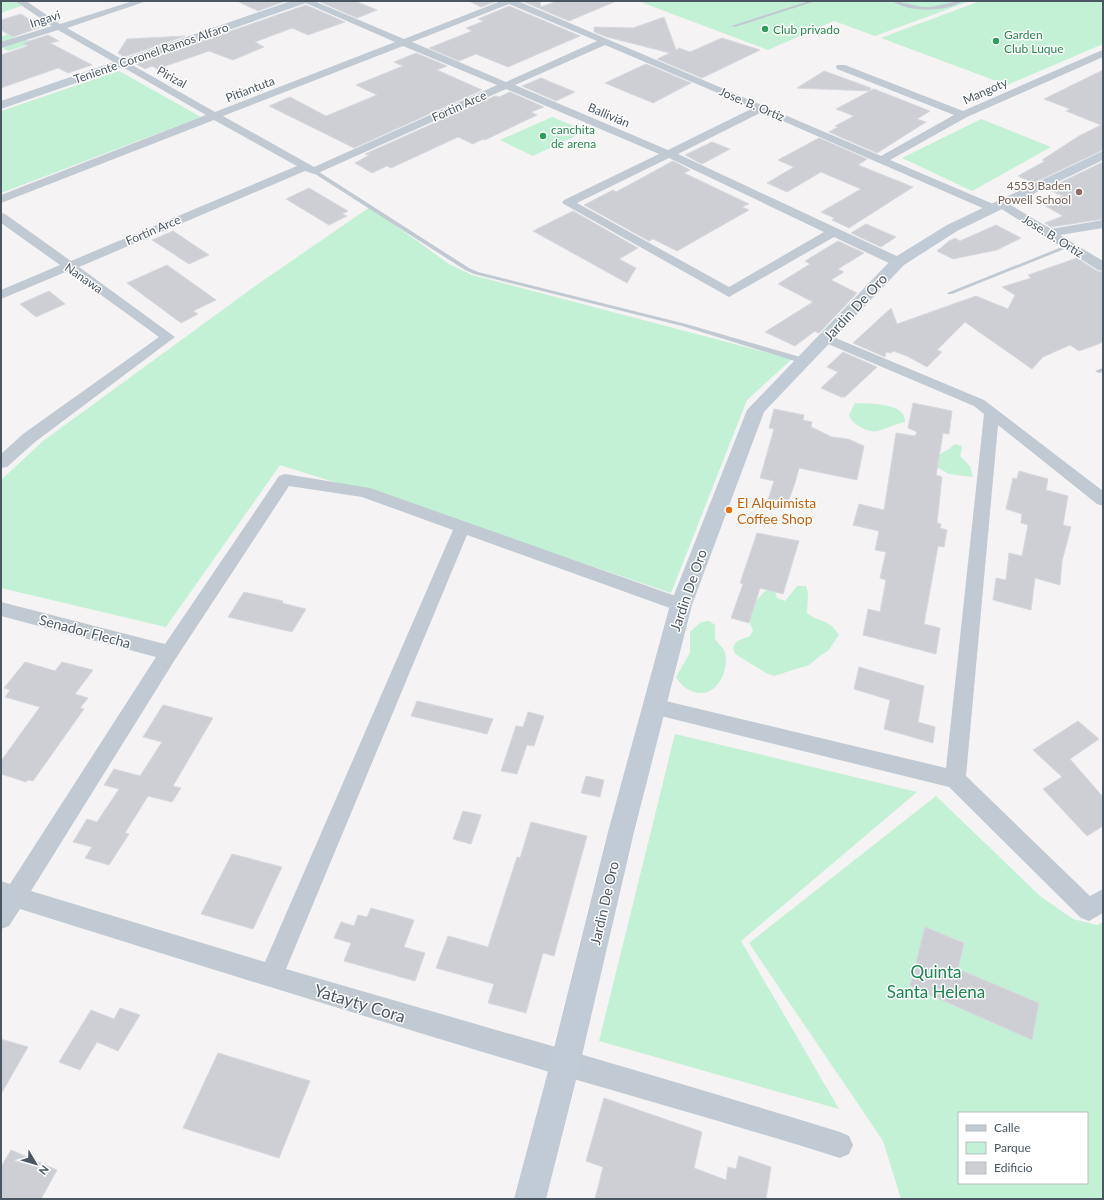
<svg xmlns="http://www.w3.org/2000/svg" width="1104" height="1200" font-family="Lato,sans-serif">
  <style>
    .green { fill: #c3f1d5; fill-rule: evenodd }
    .building { fill: #cdcfd5; stroke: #d7d9de }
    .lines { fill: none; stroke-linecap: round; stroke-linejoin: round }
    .lane { fill: #c1cad2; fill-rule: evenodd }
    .street { fill: #c1cad2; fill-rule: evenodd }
    .secondary { fill: #c1cbd6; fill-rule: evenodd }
    .leisure-dot { fill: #2e9e5b; stroke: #fff; stroke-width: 1.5 }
    .education-dot { fill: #8d6e63; stroke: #fff; stroke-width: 1.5 }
    .food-dot { fill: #e8710a; stroke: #fff; stroke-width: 1.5 }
    .labels { text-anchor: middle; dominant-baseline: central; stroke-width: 3; stroke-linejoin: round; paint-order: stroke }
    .far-street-label { font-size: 12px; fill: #4a5661; stroke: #fff }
    .far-leisure-label { font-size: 12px; fill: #27864d; stroke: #fff; text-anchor: start }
    .far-education-label { font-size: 12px; fill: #785e54; stroke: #fff; text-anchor: end }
    .street-label { font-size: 14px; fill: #4a5661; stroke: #fff }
    .food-label { font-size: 14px; fill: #c56008; stroke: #fff; text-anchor: start }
    .near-park-label { font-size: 17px; fill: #17864f; stroke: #fff }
    .near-street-label { font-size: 17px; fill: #4a5661; stroke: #fff }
  </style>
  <rect width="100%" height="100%" fill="#f5f3f3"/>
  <!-- green -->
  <g class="green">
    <polygon points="1,1 24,1 21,6 1,13"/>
    <polygon points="638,1 970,1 875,36 834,21 768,50"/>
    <polygon points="980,1 1103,1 1103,44 1007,85 881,38"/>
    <polygon points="8,34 14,38 32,41 28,45 8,51 1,47 2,41 1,37"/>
    <polygon points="119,71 201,117 1,193 1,111"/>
    <polygon points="552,117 586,131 533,156 500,140"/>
    <polygon points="981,119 1051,147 972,191 902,158"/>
    <polygon points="370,207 449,264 472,275 792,359 747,400 671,593 467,524 280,465 166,627 1,588 1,480 43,441 258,284"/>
    <path d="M855 403C869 404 906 402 905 422 896 424 887 428 878 431 868 433 852 425 849 415Z"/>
    <polygon points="955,444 961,446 962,449 960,456 970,466 973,477 949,474 935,466 935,457 949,449"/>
    <path d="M797 586H806L808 593 807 613C819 624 827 616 839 635L828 651 821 655 809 665 774 676 766 673 735 654 733 647 737 641 750 636 753 630C744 615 755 599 767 590L775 592 777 598 785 601Z"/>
    <path d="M709 621 715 625C715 629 715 634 715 638 716 643 724 647 725 653 729 669 719 693 701 693 690 693 681 686 676 677L690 653V632L701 622Z"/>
    <polygon points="675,734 917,792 741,941 839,1109 599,1041"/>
    <path d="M936 796 1040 896 1073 919 1097 925 1103 922V1199H901L883 1141 749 943ZM959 1113H1087V1183H959Z"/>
  </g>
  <!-- building -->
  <g class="building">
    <polygon points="237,1 286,1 258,11"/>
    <polygon points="318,1 355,1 377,10 357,18"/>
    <polygon points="469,1 497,1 481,7"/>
    <polygon points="522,1 540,1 541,7 557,1 614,2 569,21"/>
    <polygon points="306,5 345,22 308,35 292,28 255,42 264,47 233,60 209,51 157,69 152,66 145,69 136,64"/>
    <polygon points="509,6 580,36 508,67 476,54 459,61 429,48 472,31 466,28 484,21 478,19"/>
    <polygon points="21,14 41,27 13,37 1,30 1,20"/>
    <polygon points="664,17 676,50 679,48 690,52 722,38 760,50 702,78 657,59 670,53 607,37 594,32 594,27 633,28"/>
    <polygon points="48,35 59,41 50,43 92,65 68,73 58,68 1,88 1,55 28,46 23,43"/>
    <polygon points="185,36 124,57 118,53 127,39"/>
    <polygon points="416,53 447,66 437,70 482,90 354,148 269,106 290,97 326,116 377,95 356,85 403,66 394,62"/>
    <polygon points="646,64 691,83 653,103 605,83"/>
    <polygon points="1103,70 1103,150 1033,183 1018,176 1045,161 1042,160 1079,136 1101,125 1066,111 1070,109 1044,99"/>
    <polygon points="824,71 871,88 870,91 874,89 930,111 917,119 926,122 877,153 829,132 838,127 835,126 854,116 836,109 870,91 797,88"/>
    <polygon points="541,78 575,92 556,101 522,86"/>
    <polygon points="510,92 544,107 531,112 537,115 485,140 483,139 473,144 458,137 391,168 387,166 372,173 355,163 369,155 365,154 495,96 499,97"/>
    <polygon points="819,138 867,159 858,165 913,187 849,228 832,220 834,218 821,212 861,189 821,172 787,192 767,183 794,167 778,160"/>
    <polygon points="712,142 730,149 702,164 685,155"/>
    <polygon points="673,161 690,170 684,173 749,204 742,207 749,210 677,251 653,239 649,241 584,205 613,190 616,192"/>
    <polygon points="1103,162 1103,219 1051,227 1045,223 1063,216 1042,204 1063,196 1047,189"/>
    <polygon points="309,188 348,211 342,214 347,216 329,225 286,199"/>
    <polygon points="573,211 638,248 619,259 636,268 627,283 533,231"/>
    <polygon points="866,224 896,237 881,247 851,233"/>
    <polygon points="996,225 1021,238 997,250 953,259 937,251 949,241 955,238 960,241"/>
    <polygon points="173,231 209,255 189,264 152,240"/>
    <polygon points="838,241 864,253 838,269 844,272 831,280 857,293 820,332 818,333 815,331 795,346 765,332 813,302 778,284 810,264 805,261"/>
    <polygon points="1077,258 1097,271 1103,272 1103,342 1093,346 1079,351 1070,345 1043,357 1032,369 965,322 937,350 942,352 927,367 907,356 893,351 891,353 886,352 885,357 853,343 891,308 897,324 976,296 1008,309 1015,295 1002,287 1031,278 1028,275"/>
    <polygon points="167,265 216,300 193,311 198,314 181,323 127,283"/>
    <polygon points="49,291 65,304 36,317 20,304"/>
    <polygon points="843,352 877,367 845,397 841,397 821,388 838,372 827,367"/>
    <polygon points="913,403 952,411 949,434 943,433 936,475 942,477 937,523 941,524 940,528 947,530 944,547 938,546 924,624 940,628 936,654 863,635 868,609 880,612 886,580 880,578 886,552 875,550 879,531 853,525 859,504 884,510 896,433 915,436 917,432 908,428"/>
    <polygon points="774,409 804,415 803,420 812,422 811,427 832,437 848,439 864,446 857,480 799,468 795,483 786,508 767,503 774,481 760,478 774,429 769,428"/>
    <polygon points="1019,471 1048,479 1046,490 1068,496 1063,525 1071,527 1062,561 1060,585 1035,578 1031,610 993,600 996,578 1006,580 1009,553 1022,556 1028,525 1021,523 1022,514 1006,509 1013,478 1017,479"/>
    <polygon points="757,533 799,541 783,594 760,588 749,623 731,618 743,584 740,583"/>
    <polygon points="244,592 283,601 282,603 306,609 292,632 228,617"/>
    <polygon points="25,662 55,671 62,662 93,670 75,694 88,698 80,708 84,709 33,781 28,780 26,782 1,774 1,761 40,707 5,697 10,690 4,688"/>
    <polygon points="859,667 924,686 918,722 935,727 933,743 884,729 890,700 854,689"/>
    <polygon points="417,701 493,719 487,734 411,716"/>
    <polygon points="163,705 213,718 173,786 181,788 172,802 148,796 125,833 129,834 109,865 85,858 92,847 73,842 87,819 97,822 119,789 104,785 114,769 140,776 162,742 143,737"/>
    <polygon points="528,712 544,716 534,746 527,745 517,774 501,771 516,726 523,727"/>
    <polygon points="1078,721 1099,739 1070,759 1103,797 1103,826 1087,836 1043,789 1062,777 1033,750"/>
    <polygon points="586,776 604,780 600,797 581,793"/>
    <polygon points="463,811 481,815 471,844 453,839"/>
    <polygon points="531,822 587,836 554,956 543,953 526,1013 488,1003 494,984 436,968 448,936 488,947 517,857 520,858"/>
    <polygon points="232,854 282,867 253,929 201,914"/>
    <polygon points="371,908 414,920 404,947 425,953 415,981 344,961 351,943 334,938 341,922 354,926 358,915 367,917"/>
    <polygon points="925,927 964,943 958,969 1039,1003 1032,1040 910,986"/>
    <polygon points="120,1008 140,1015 118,1051 97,1042 80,1070 59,1062 91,1010 114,1019"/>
    <polygon points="1,1039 28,1047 1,1094"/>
    <polygon points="218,1053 310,1081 279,1158 183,1128"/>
    <polygon points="604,1098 702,1132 694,1168 726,1180 728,1167 736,1169 739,1156 771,1167 766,1199 595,1199 603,1167 586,1161"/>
    <polygon points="11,1150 57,1170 41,1199 1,1199 1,1167"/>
  </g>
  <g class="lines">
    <!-- lane -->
    <g class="lane">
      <polygon points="809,1 816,1 735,27 731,26"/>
      <path d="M892 1C903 1 914 7 926 7 939 7 951 1 963 1 946 12 909 13 892 1Z"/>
      <polygon points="312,170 316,170 469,268 478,272 686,324 807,359 808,361 804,363 801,363 682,326 474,274 465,270 312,172"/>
      <polygon points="1067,245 1072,246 952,294 948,294 947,293"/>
      <polygon points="1103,368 1103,372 1099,373 1095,371"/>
    </g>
    <!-- street -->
    <g class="street">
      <path d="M15 1H26L60 24 133 1H147L67 28 215 112 395 42 301 1H314L404 39 501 1H518L881 156 954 115 837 69 836 67 837 65H845L963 111 1100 51 1103 50V57L967 117 890 160 998 206 1000 209 994 213 762 112 678 154 903 259 904 262 898 266 893 265 834 237 729 297 562 203 564 200 659 154 506 89 318 173 314 174 305 171 79 267 175 337 35 442 7 467 1 468V454L23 434 159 337 68 271 1 299V290L60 265 1 223V213L5 214 71 261 297 166 214 120 1 203V195L206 115 58 30 1 48V42L52 26ZM509 4 597 41 506 82 412 42ZM605 45 753 108 668 150 515 85ZM403 46 497 85 314 167 223 116ZM669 158 824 232 729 287 577 203Z"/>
      <polygon points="1004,201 1051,229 1103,220 1103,228 1060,235 1103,261 1103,271 1098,270 1000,208 998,205"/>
      <polygon points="826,334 984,400 1103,491 1103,506 1097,504 998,425 966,776 1090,896 1103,889 1103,913 1089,921 1081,918 949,787 653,714 646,712 643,706 646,700 653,698 946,768 984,414 974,406 821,341 819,338 821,335"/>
      <path d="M285 474 370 488 687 600 690 605 687 610 681 612 467 535 286 969C471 1023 656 1075 840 1132L849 1136 853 1145 849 1154 840 1158C748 1129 656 1103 563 1076 382 1022 201 966 20 909L9 926 1 929V881L10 884 156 657 1 616V602L165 644 279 476ZM289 486 362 497 453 530 265 962 31 891 176 658Z"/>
    </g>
    <!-- secondary -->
    <g class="secondary">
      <polygon points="291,1 308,1 306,3 1,109 1,101"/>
      <polygon points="1103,151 1103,160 957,231 904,265 764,412 692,605 634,832 580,1064 546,1199 514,1199 550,1064 608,832 670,605 747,410 892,259 947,225"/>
    </g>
  </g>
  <!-- markers -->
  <g class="leisure-dot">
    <circle cx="765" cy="29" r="4"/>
    <circle cx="996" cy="41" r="4"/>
    <circle cx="543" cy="136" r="4"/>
  </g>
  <circle class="education-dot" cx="1079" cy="192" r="4"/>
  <circle class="food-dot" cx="729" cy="510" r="4"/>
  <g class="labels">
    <!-- far-street labels -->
    <g class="far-street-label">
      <text transform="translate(45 19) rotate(-18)">Ingavi</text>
      <text transform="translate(151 53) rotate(-19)">Teniente Coronel Ramos Alfaro</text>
      <text transform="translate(172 77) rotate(29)">Pirizal</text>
      <text transform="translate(250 89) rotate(-21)">Pitiantuta</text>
      <text transform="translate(985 91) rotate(-24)">Mangoty</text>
      <text transform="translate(752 104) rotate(23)">Jose. B. Ortiz</text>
      <text transform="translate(459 106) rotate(-24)">Fortin Arce</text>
      <text transform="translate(609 115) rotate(23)">Ballivián</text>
      <text transform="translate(153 230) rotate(-23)">Fortin Arce</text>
      <text transform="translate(1053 236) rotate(32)">Jose. B. Ortiz</text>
      <text transform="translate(84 278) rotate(35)">Nanawa</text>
    </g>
    <!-- far-leisure labels -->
    <g class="far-leisure-label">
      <text x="773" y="29">Club privado</text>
      <text x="1004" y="34">Garden<tspan x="1004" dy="14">Club Luque</tspan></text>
      <text x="551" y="129">canchita<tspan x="551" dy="14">de arena</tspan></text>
    </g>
    <!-- far-education labels -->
    <g class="far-education-label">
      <text x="1071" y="185">4553 Baden<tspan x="1071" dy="14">Powell School</tspan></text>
    </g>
    <!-- street labels -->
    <g class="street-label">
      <text transform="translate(855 307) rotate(-47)">Jardin De Oro</text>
      <text transform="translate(688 590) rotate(-71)">Jardin De Oro</text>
      <text transform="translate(85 631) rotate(15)">Senador Flecha</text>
      <text transform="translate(604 903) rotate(-77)">Jardin De Oro</text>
    </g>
    <!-- food labels -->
    <g class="food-label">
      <text x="737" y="502">El Alquimista<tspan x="737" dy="16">Coffee Shop</tspan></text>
    </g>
    <!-- near-park labels -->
    <g class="near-park-label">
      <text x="936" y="971">Quinta<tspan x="936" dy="20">Santa Helena</tspan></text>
    </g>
    <!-- near-street labels -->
    <g class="near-street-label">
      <text transform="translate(360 1003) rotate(17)">Yatayty Cora</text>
    </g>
  </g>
  <!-- border -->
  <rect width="1104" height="1200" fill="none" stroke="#4a5661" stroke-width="4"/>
  <!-- legend -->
  <rect x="958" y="1112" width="130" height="72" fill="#ffffff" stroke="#b7bbc0"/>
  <rect x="966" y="1125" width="20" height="6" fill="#c1cbd6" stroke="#b7bbc0"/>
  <text x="994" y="1132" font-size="12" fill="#4a5661">Calle</text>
  <rect x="966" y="1142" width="20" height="12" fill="#c3f1d5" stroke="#b7bbc0"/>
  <text x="994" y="1152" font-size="12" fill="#4a5661">Parque</text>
  <rect x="966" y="1162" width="20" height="12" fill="#cdcfd5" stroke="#b7bbc0"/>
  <text x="994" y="1172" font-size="12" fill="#4a5661">Edificio</text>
  <!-- north arrow -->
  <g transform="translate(36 1164) rotate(128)" stroke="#ffffff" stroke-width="3" paint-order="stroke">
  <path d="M0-3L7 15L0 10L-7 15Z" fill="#4a5661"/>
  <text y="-6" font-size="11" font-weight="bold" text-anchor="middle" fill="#4a5661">N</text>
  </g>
</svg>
